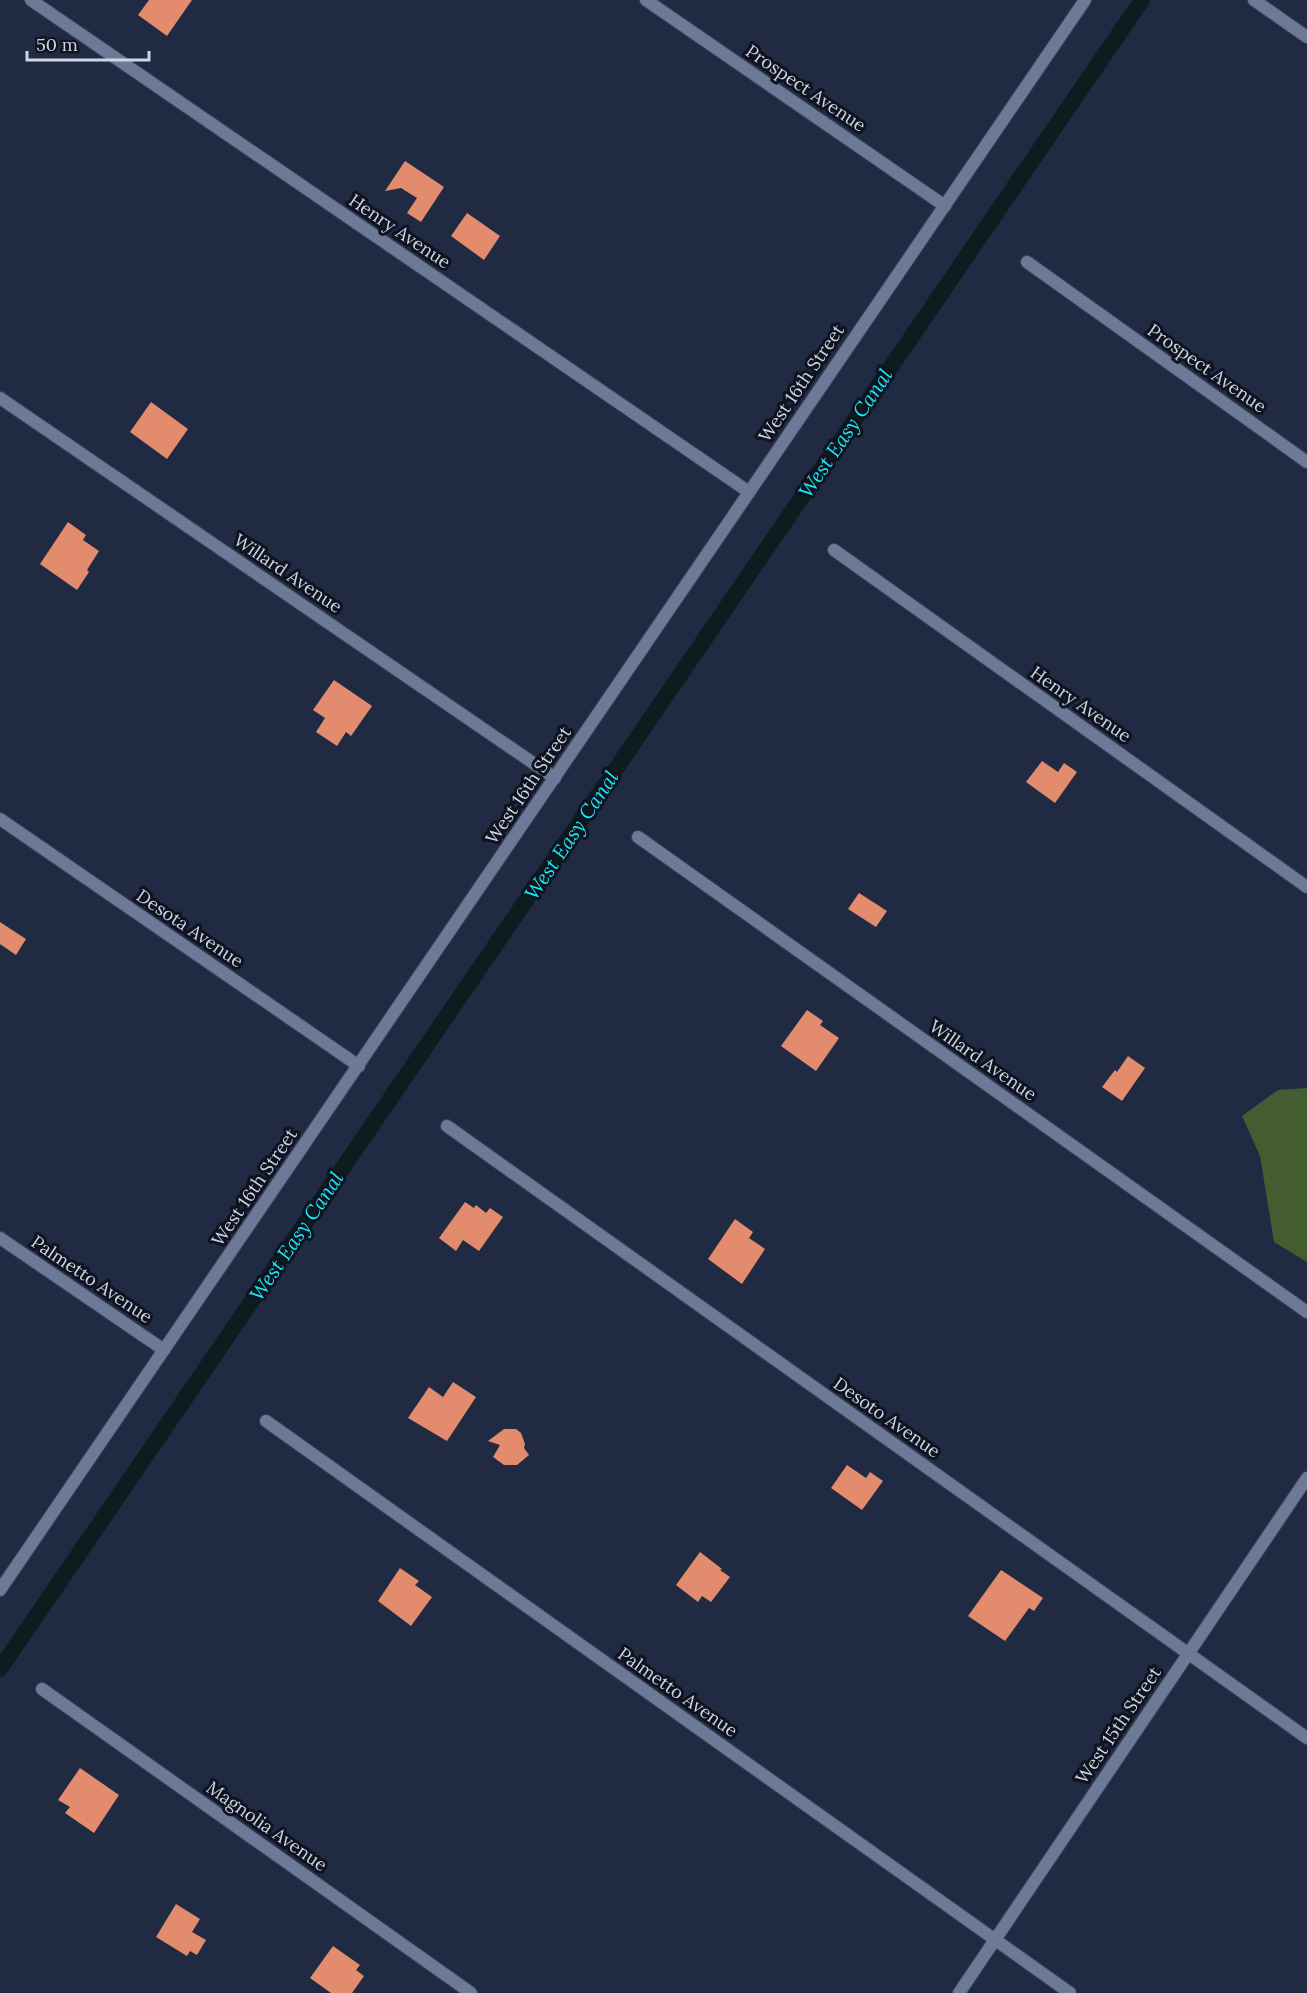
<svg xmlns="http://www.w3.org/2000/svg" width="1307" height="1993" font-family="Lora,serif">
  <style>
    .green { fill: #435d31 }
    .lines { fill: none; stroke-linecap: round; stroke-linejoin: round }
    .canal { stroke: #0c1d1f; stroke-width: 16 }
    .building { fill: #e28c6d }
    .street-casing { stroke: #3d455a; stroke-width: 14 }
    .street { stroke: #6d7a97; stroke-width: 12 }
    .labels { text-anchor: middle; dominant-baseline: central; stroke-width: 6; stroke-linejoin: round; paint-order: stroke }
    .street-label { font-size: 18px; fill: #ced5e5; stroke: #0f131f }
    .water-label { font-size: 20px; font-style: italic; fill: #17ecfa; stroke: #0f131f }
  </style>
  <rect width="100%" height="100%" fill="#202a43"/>
  <!-- green -->
  <polygon class="green" points="1307,1088 1307,1262 1274,1242 1260,1156 1242,1116 1278,1090"/>
  <g class="lines">
    <!-- canal -->
    <polyline class="canal" points="0,1669 1142,0"/>
  </g>
  <!-- building -->
  <g class="building">
    <polygon points="149,0 192,0 167,36 138,15"/>
    <polygon points="405,161 444,187 421,222 407,213 417,198 401,188 385,191"/>
    <polygon points="467,213 500,236 484,260 451,236"/>
    <polygon points="151,402 188,429 167,459 130,432"/>
    <polygon points="68,522 86,535 83,540 99,551 87,570 89,572 77,590 40,564"/>
    <polygon points="334,680 372,706 351,736 346,732 337,746 316,732 325,718 313,710"/>
    <polygon points="1042,761 1058,772 1064,763 1077,772 1055,803 1026,782"/>
    <polygon points="859,893 887,911 876,927 848,909"/>
    <polygon points="0,922 26,939 16,955 0,944"/>
    <polygon points="807,1010 823,1021 820,1025 839,1038 816,1071 781,1046"/>
    <polygon points="1128,1056 1145,1068 1122,1101 1102,1087 1115,1070 1117,1072"/>
    <polygon points="465,1202 474,1208 476,1205 486,1213 490,1208 503,1217 479,1251 463,1240 456,1251 439,1238"/>
    <polygon points="735,1219 753,1232 749,1238 765,1249 742,1284 708,1259"/>
    <polygon points="453,1382 476,1397 447,1441 408,1418 429,1387 443,1397"/>
    <polygon points="504,1429 516,1429 521,1433 525,1444 524,1448 529,1455 517,1465 504,1465 493,1457 500,1445 488,1441"/>
    <polygon points="847,1465 866,1478 870,1472 883,1481 862,1510 831,1488"/>
    <polygon points="700,1552 722,1569 720,1570 730,1577 711,1602 702,1596 698,1602 676,1585"/>
    <polygon points="400,1568 419,1581 415,1585 432,1597 411,1626 378,1601"/>
    <polygon points="1001,1570 1043,1598 1034,1611 1029,1608 1005,1641 968,1616"/>
    <polygon points="80,1768 119,1795 94,1833 65,1813 70,1807 58,1800"/>
    <polygon points="176,1904 200,1919 192,1932 206,1940 197,1955 190,1951 187,1956 156,1937"/>
    <polygon points="333,1946 360,1965 356,1970 364,1976 352,1993 331,1993 310,1978"/>
  </g>
  <g class="lines">
    <defs>
      <g id="street">
        <polyline points="31,0 749,492"/>
        <polyline points="646,0 945,206"/>
        <polyline points="1254,0 1307,37"/>
        <polyline points="1027,262 1307,462"/>
        <polyline points="0,398 555,778"/>
        <polyline points="834,550 1307,887"/>
        <polyline points="0,819 359,1066"/>
        <polyline points="638,837 1307,1312"/>
        <polyline points="447,1126 1307,1738"/>
        <polyline points="0,1238 164,1350"/>
        <polyline points="266,1421 1070,1993"/>
        <polyline points="0,1590 1085,0"/>
        <polyline points="42,1689 471,1993"/>
        <polyline points="959,1993 1307,1478"/>
      </g>
    </defs>
    <!-- street casing -->
    <use href="#street" class="street-casing"/>
    <!-- street -->
    <use href="#street" class="street"/>
  </g>
  <g class="labels">
    <!-- street labels -->
    <g class="street-label">
      <text transform="translate(806 88) rotate(34)">Prospect Avenue</text>
      <text transform="translate(400 231) rotate(34)">Henry Avenue</text>
      <text transform="translate(1207 368) rotate(35)">Prospect Avenue</text>
      <text transform="translate(801 383) rotate(-56)">West 16th Street</text>
      <text transform="translate(288 573) rotate(34)">Willard Avenue</text>
      <text transform="translate(1081 704) rotate(35)">Henry Avenue</text>
      <text transform="translate(528 785) rotate(-56)">West 16th Street</text>
      <text transform="translate(190 928) rotate(34)">Desota Avenue</text>
      <text transform="translate(983 1060) rotate(35)">Willard Avenue</text>
      <text transform="translate(254 1187) rotate(-56)">West 16th Street</text>
      <text transform="translate(92 1279) rotate(34)">Palmetto Avenue</text>
      <text transform="translate(887 1417) rotate(35)">Desoto Avenue</text>
      <text transform="translate(678 1692) rotate(35)">Palmetto Avenue</text>
      <text transform="translate(1118 1725) rotate(-56)">West 15th Street</text>
      <text transform="translate(267 1826) rotate(35)">Magnolia Avenue</text>
    </g>
    <!-- water labels -->
    <g class="water-label">
      <text transform="translate(845 433) rotate(-56)">West Easy Canal</text>
      <text transform="translate(571 835) rotate(-56)">West Easy Canal</text>
      <text transform="translate(296 1236) rotate(-56)">West Easy Canal</text>
    </g>
  </g>
  <!-- scale -->
  <path d="M27 51v9h122v-9" fill="none" stroke="#ced5e5" stroke-width="3"/>
  <text x="36" y="51" font-size="18" fill="#ced5e5" stroke="#0f131f" stroke-width="4.5" paint-order="stroke">50 m</text>
</svg>
